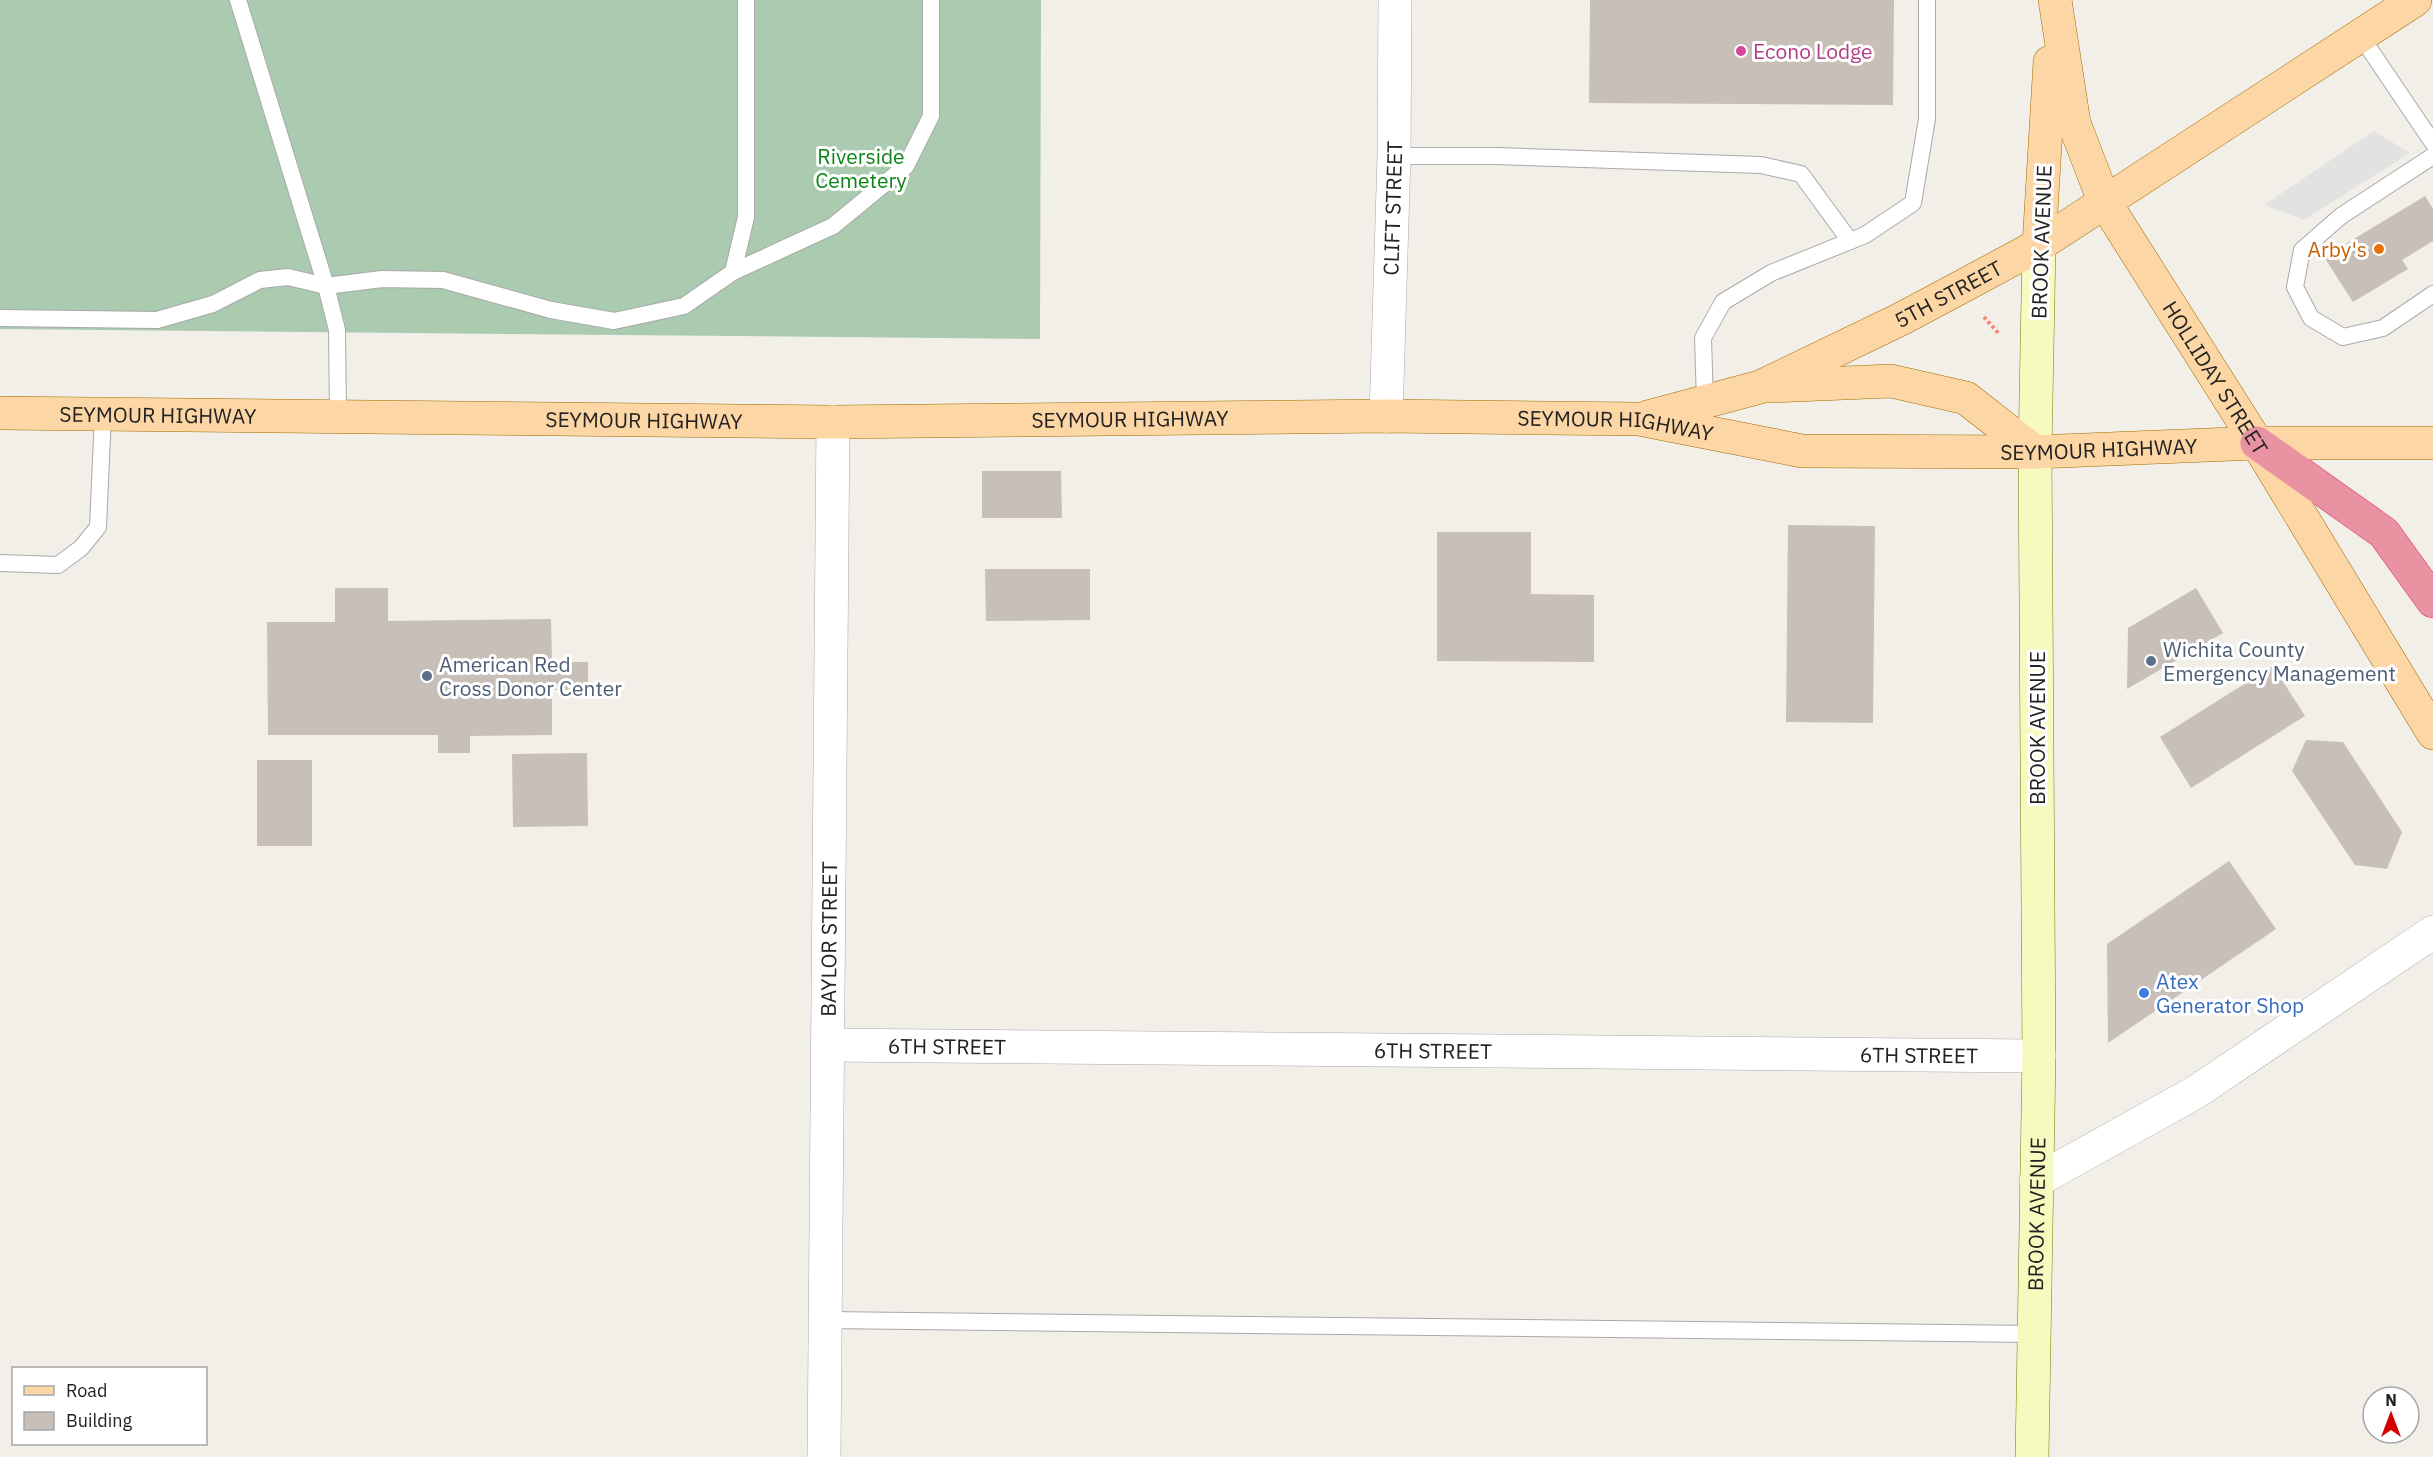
<svg xmlns="http://www.w3.org/2000/svg" width="2433" height="1457" font-family="'IBM Plex Sans',sans-serif">
  <style>
    .cemetery { fill: #aacbaf }
    .parking { fill: #e2e2e2 }
    .building { fill: #c7bfb8 }
    .lines { fill: none; stroke-linecap: round; stroke-linejoin: round }
    .lane-casing { stroke: #a9a9a9; stroke-width: 18 }
    .street-casing { stroke: #a9a9a9; stroke-width: 34 }
    .secondary-casing { stroke: #707d05; stroke-width: 34 }
    .primary-casing { stroke: #a06b00; stroke-width: 34 }
    .highway-casing { stroke: #dc2a67; stroke-width: 34 }
    .path { stroke: #fa8072; stroke-width: 4; stroke-dasharray: 3 3; stroke-linecap: butt }
    .lane { stroke: #fff; stroke-width: 16 }
    .street { stroke: #fff; stroke-width: 33 }
    .secondary { stroke: #f7fabf; stroke-width: 33 }
    .primary { stroke: #fcd6a4; stroke-width: 33 }
    .highway { stroke: #e892a2; stroke-width: 33 }
    .hotel-dot { fill: #d1479c; stroke: #fff; stroke-width: 2 }
    .food-dot { fill: #e8710a; stroke: #fff; stroke-width: 2 }
    .service-dot { fill: #5c6f8a; stroke: #fff; stroke-width: 2 }
    .shop-dot { fill: #3f7fe0; stroke: #fff; stroke-width: 2 }
    .labels { text-anchor: middle; dominant-baseline: central; stroke-width: 6; stroke-linejoin: round; paint-order: stroke }
    .hotel-label { font-size: 21px; fill: #b23c85; stroke: #fff; text-anchor: start }
    .park-label { font-size: 21px; fill: #0c8416; stroke: #fff }
    .street-label { font-size: 21px; fill: #222; stroke: #fff }
    .food-label { font-size: 21px; fill: #c56008; stroke: #fff; text-anchor: end }
    .service-label { font-size: 21px; fill: #4e5e75; stroke: #fff; text-anchor: start }
    .shop-label { font-size: 21px; fill: #366cbe; stroke: #fff; text-anchor: start }
  </style>
  <rect width="100%" height="100%" fill="#f2efe9"/>
  <!-- cemetery -->
  <polygon class="cemetery" points="0,0 1041,0 1040,339 0,329"/>
  <!-- parking -->
  <polygon class="parking" points="2374,131 2410,153 2304,220 2264,205"/>
  <!-- building -->
  <g class="building">
    <polygon points="1590,0 1894,0 1893,105 1589,103"/>
    <polygon points="2425,196 2433,209 2433,241 2402,260 2408,269 2353,302 2324,257"/>
    <polygon points="982,471 1061,471 1062,518 982,518"/>
    <polygon points="1788,525 1875,526 1873,723 1786,722"/>
    <polygon points="1437,532 1531,532 1531,594 1594,595 1594,662 1437,661"/>
    <polygon points="985,569 1090,569 1090,620 986,621"/>
    <polygon points="335,588 388,588 388,621 551,619 552,662 588,662 588,690 552,690 552,735 470,736 470,753 438,753 438,735 268,735 267,622 335,622"/>
    <polygon points="2196,588 2223,633 2127,689 2128,628"/>
    <polygon points="2273,666 2305,716 2191,788 2160,737"/>
    <polygon points="2306,740 2343,742 2402,832 2387,869 2355,865 2292,771"/>
    <polygon points="587,753 588,826 513,827 512,754"/>
    <rect x="257" y="760" width="55" height="86"/>
    <polygon points="2229,861 2276,929 2108,1043 2107,944"/>
  </g>
  <g class="lines">
    <defs>
      <g id="lane">
        <polyline points="238,0 326,286 337,330 338,416"/>
        <polyline points="2360,35 2433,143"/>
        <polyline points="1394,156 1496,156 1761,165 1801,174 1850,241"/>
        <polyline points="2433,156 2341,216 2302,250 2295,287 2311,318 2343,337 2383,328 2433,294"/>
        <polyline points="733,272 833,226 906,166 931,116 931,0"/>
        <polyline points="0,318 157,320 213,304 260,280 288,277 326,286 382,279 443,280 551,310 614,321 684,306 733,272 746,217 746,0"/>
        <polyline points="1705,402 1703,338 1723,302 1771,273 1865,235 1913,203 1927,119 1927,0"/>
        <polyline points="0,563 58,565 81,548 98,527 103,414"/>
        <polyline points="825,1320 2034,1334"/>
      </g>
      <g id="street">
        <path id="s1" d="M1386 416 1394 156 1395 0"/>
        <path id="s2" d="M827 1045 2039 1056"/>
        <polyline points="2036,1181 2196,1092 2433,932"/>
        <path id="s3" d="M824 1457 833 422"/>
      </g>
      <g id="secondary">
        <path id="s4" d="M2032 1457 2039 1056 2035 452 2039 245"/>
      </g>
      <g id="primary">
        <path id="s5" d="M2055 0 2074 123 2104 201 2257 443 2433 733"/>
        <polyline points="2039,245 2050,62"/>
        <polyline points="1773,386 1891,381 1966,398 2035,452"/>
        <path id="s6" d="M0 413 833 422 1386 416 1639 419 1802 451 2035 452 2257 443H2433"/>
        <path id="s7" d="M1648 417 1760 387 1901 319 1963 286 2039 245 2415 0"/>
      </g>
      <polyline id="highway" points="2257,443 2384,533 2433,601"/>
    </defs>
    <!-- lane casing -->
    <use href="#lane" class="lane-casing"/>
    <!-- street casing -->
    <use href="#street" class="street-casing"/>
    <!-- secondary casing -->
    <use href="#secondary" class="secondary-casing"/>
    <!-- primary casing -->
    <use href="#primary" class="primary-casing"/>
    <!-- highway casing -->
    <use href="#highway" class="highway-casing"/>
    <!-- path -->
    <polyline class="path" points="1984,317 1999,334"/>
    <!-- lane -->
    <use href="#lane" class="lane"/>
    <!-- street -->
    <use href="#street" class="street"/>
    <!-- secondary -->
    <use href="#secondary" class="secondary"/>
    <!-- primary -->
    <use href="#primary" class="primary"/>
    <!-- highway -->
    <use href="#highway" class="highway"/>
  </g>
  <!-- markers -->
  <circle class="hotel-dot" cx="1741" cy="51" r="6"/>
  <circle class="food-dot" cx="2379" cy="249" r="6"/>
  <g class="service-dot">
    <circle cx="2151" cy="661" r="6"/>
    <circle cx="427" cy="676" r="6"/>
  </g>
  <circle class="shop-dot" cx="2144" cy="993" r="6"/>
  <g class="labels">
    <!-- hotel labels -->
    <g class="hotel-label">
      <text x="1753" y="51">Econo Lodge</text>
    </g>
    <!-- park labels -->
    <g class="park-label">
      <text x="861" y="156">Riverside<tspan x="861" dy="24">Cemetery</tspan></text>
    </g>
    <!-- street labels -->
    <g class="street-label">
      <text stroke="none"><textPath href="#s1" startOffset="208">CLIFT STREET</textPath></text>
      <text transform="translate(2041 242) rotate(-88)">BROOK AVENUE</text>
      <text stroke="none"><textPath href="#s7" startOffset="326">5TH STREET</textPath></text>
      <text stroke="none"><textPath href="#s5" startOffset="417">HOLLIDAY STREET</textPath></text>
      <text stroke="none"><textPath href="#s6" startOffset="158">SEYMOUR HIGHWAY</textPath></text>
      <text stroke="none"><textPath href="#s6" startOffset="1130">SEYMOUR HIGHWAY</textPath></text>
      <text stroke="none"><textPath href="#s6" startOffset="644">SEYMOUR HIGHWAY</textPath></text>
      <text stroke="none"><textPath href="#s6" startOffset="1616">SEYMOUR HIGHWAY</textPath></text>
      <text stroke="none"><textPath href="#s6" startOffset="2102">SEYMOUR HIGHWAY</textPath></text>
      <text transform="translate(2037 728) rotate(-90)">BROOK AVENUE</text>
      <text stroke="none"><textPath href="#s3" startOffset="518">BAYLOR STREET</textPath></text>
      <text stroke="none"><textPath href="#s2" startOffset="120">6TH STREET</textPath></text>
      <text stroke="none"><textPath href="#s2" startOffset="606">6TH STREET</textPath></text>
      <text stroke="none"><textPath href="#s2" startOffset="1092">6TH STREET</textPath></text>
      <text stroke="none"><textPath href="#s4" startOffset="243">BROOK AVENUE</textPath></text>
    </g>
    <!-- food labels -->
    <g class="food-label">
      <text x="2367" y="249">Arby's</text>
    </g>
    <!-- service labels -->
    <g class="service-label">
      <text x="2163" y="649">Wichita County<tspan x="2163" dy="24">Emergency Management</tspan></text>
      <text x="439" y="664">American Red<tspan x="439" dy="24">Cross Donor Center</tspan></text>
    </g>
    <!-- shop labels -->
    <g class="shop-label">
      <text x="2156" y="981">Atex<tspan x="2156" dy="24">Generator Shop</tspan></text>
    </g>
  </g>
  <!-- legend -->
  <rect x="12" y="1367" width="195" height="78" fill="#ffffff" stroke="#a7a7a7" stroke-width="1.5"/>
  <rect x="24" y="1386" width="30" height="9" fill="#fcd6a4" stroke="#a7a7a7" stroke-width="1.5"/>
  <text x="66" y="1397" font-size="18" fill="#222222">Road</text>
  <rect x="24" y="1412" width="30" height="18" fill="#c7bfb8" stroke="#a7a7a7" stroke-width="1.5"/>
  <text x="66" y="1427" font-size="18" fill="#222222">Building</text>
  <!-- north arrow -->
  <g transform="translate(2391 1415)"><circle r="28" fill="#ffffff" stroke="#a7a7a7" stroke-width="1.5"/>
  <path d="M0-4.5L10 22L0 15L-10 22Z" fill="#d40000"/>
  <text y="-9" font-size="16" font-weight="bold" text-anchor="middle" fill="#222222">N</text>
  </g>
</svg>
